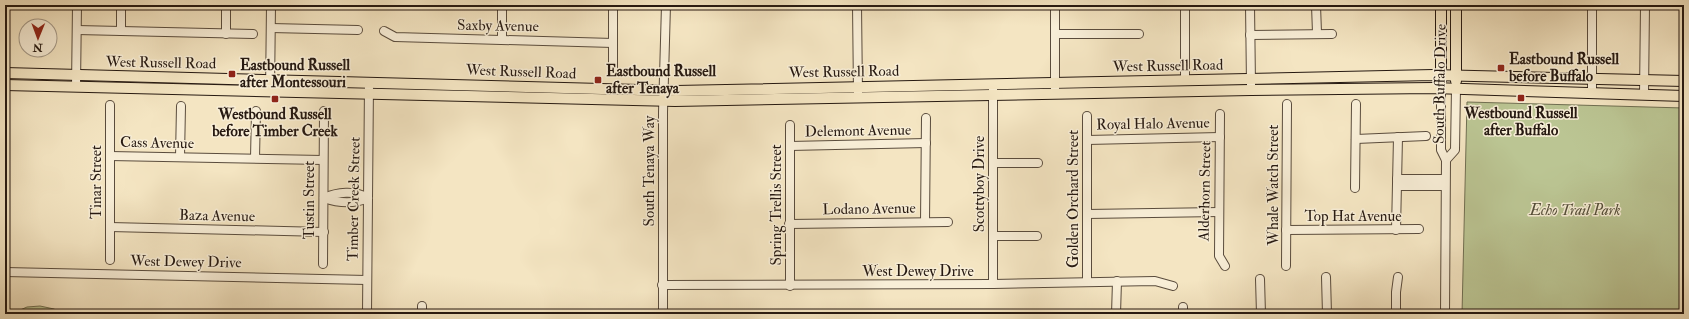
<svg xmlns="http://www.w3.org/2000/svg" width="1689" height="319" font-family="'IM FELL Double Pica',serif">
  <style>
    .green { fill: #bbc593; stroke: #706f52 }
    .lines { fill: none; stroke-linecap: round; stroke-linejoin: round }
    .minor-casing { stroke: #5a4c3d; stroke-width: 10 }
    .major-casing { stroke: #261911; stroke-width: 12 }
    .minor { stroke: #f8eed7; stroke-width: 8 }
    .major { stroke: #f4e5c2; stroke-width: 10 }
    .poi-dot { fill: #8f2418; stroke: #f8eed7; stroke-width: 1.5 }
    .labels { text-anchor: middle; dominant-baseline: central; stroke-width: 3; stroke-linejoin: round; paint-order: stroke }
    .street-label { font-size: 15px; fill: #261911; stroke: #f8eed7 }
    .poi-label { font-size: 15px; font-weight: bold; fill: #261911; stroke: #f8eed7; text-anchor: start }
    .park-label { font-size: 15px; font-style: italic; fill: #534d38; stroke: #f8eed7 }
  </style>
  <rect width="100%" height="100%" fill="#f4e5c2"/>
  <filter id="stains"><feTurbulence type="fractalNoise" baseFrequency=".005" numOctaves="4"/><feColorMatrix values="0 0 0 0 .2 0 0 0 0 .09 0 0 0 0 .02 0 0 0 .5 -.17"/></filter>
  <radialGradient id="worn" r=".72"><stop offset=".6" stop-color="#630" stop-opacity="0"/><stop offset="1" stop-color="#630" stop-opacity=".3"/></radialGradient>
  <!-- green -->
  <g class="green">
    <polygon points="1467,102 1684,108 1684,314 1462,314"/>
    <polygon points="40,306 54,309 63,314 11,314 27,307"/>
  </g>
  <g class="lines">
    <defs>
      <g id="minor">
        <polyline points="613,5 613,72"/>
        <polyline points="857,5 858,93"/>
        <polyline points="1055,5 1055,94"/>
        <polyline points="1185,5 1185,80"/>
        <polyline points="1250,5 1251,85"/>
        <polyline points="1316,5 1317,33"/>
        <polyline points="1592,5 1592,93"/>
        <polyline points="271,28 358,30"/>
        <polyline points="77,30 253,34"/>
        <polyline points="121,31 121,5"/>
        <polyline points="384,31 395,37 613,43"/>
        <polyline points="226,34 226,5"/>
        <polyline points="1055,34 1139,34"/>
        <polyline points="1250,35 1332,34"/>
        <polyline points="502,40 502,5"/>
        <polyline points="76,86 77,5"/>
        <polyline points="1441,88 1441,150 1446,160 1445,314"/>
        <polyline points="993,89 993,284"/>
        <polyline points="270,92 271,5"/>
        <polyline points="1644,95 1645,5"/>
        <polyline points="1220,114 1219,256 1225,266"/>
        <polyline points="1356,139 1426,136"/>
        <polyline points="1087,140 1220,137"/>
        <polyline points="790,146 926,143"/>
        <polyline points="110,156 323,160"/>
        <polyline points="180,157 181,106"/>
        <polyline points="255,158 256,111"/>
        <polyline points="1446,160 1455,150 1456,88"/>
        <polyline points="993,163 1038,163"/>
        <polyline points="1397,179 1445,179"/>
        <polyline points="1397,186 1445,186"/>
        <polyline points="1355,188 1356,104"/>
        <path d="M324 198C337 192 355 190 368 198"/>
        <path d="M324 198C338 203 354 204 368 198"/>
        <polyline points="1087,214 1219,212"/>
        <polyline points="925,222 926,118"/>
        <polyline points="789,224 948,222"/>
        <polyline points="110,227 324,232"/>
        <polyline points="1286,230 1419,229"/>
        <polyline points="1396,230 1398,137"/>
        <polyline points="993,236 1037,236"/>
        <polyline points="110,260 110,105"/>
        <polyline points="323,264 324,111"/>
        <polyline points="1286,266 1287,104"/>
        <polyline points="5,272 367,280"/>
        <polyline points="1326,277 1327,314"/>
        <polyline points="1260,279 1261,314"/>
        <polyline points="1087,282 1087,116"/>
        <polyline points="662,285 993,284 1155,281 1173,286"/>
        <polyline points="790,286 790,125"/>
        <polyline points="1183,307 1183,314"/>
        <polyline points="367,314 369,84"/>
        <polyline points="422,314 422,306"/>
        <polyline points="663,314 663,112 666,5"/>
        <polyline points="1116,314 1117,281"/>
        <polyline points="1396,314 1396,292 1398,277"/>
      </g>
      <g id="major">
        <polyline points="1441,5 1441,80"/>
        <polyline points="5,73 676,91 1433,75 1684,81"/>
        <polyline points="1456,81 1456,5"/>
        <polyline points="5,85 675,101 1251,90 1433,88 1684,96"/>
      </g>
    </defs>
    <!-- minor casing -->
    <use href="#minor" class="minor-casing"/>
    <!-- major casing -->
    <use href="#major" class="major-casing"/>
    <!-- minor -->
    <use href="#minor" class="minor"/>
    <!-- major -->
    <use href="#major" class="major"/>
  </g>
  <!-- markers -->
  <g class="poi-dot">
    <rect x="1497" y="64" width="8" height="8" rx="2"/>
    <rect x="228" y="70" width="8" height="8" rx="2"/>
    <rect x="594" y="76" width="8" height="8" rx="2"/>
    <rect x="1517" y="94" width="8" height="8" rx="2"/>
    <rect x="271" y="95" width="8" height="8" rx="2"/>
  </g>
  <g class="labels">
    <!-- street labels -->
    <g class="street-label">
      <text transform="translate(498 26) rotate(1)">Saxby Avenue</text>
      <text transform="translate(161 63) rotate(1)">West Russell Road</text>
      <text transform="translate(1168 66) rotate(-1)">West Russell Road</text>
      <text transform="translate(521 72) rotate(2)">West Russell Road</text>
      <text transform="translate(844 72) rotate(-1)">West Russell Road</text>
      <text transform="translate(1440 84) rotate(-89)">South Buffalo Drive</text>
      <text transform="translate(1153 124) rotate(-1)">Royal Halo Avenue</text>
      <text transform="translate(858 131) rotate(-1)">Delemont Avenue</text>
      <text transform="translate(157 143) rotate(1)">Cass Avenue</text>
      <text transform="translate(649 171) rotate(-90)">South Tenaya Way</text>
      <text transform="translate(96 182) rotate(-90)">Tinar Street</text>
      <text transform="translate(979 184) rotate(-90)">Scottyboy Drive</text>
      <text transform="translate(1273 185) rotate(-90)">Whale Watch Street</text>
      <text transform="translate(1205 191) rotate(-89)">Alderhorn Street</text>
      <text transform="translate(354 199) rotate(-89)">Timber Creek Street</text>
      <text transform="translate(1073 199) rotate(-90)">Golden Orchard Street</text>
      <text transform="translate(309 200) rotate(-90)">Tustin Street</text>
      <text transform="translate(776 205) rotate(-90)">Spring Trellis Street</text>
      <text transform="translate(869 209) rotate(-1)">Lodano Avenue</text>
      <text transform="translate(217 216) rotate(1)">Baza Avenue</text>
      <text x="1353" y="216">Top Hat Avenue</text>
      <text transform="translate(186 262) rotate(1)">West Dewey Drive</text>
      <text x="918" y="271">West Dewey Drive</text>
    </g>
    <!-- poi labels -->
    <g class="poi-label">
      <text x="1509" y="59">Eastbound Russell<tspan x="1509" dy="17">before Buffalo</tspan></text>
      <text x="240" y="65">Eastbound Russell<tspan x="240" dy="17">after Montessouri</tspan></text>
      <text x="606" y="71">Eastbound Russell<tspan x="606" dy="17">after Tenaya</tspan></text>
      <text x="1521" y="113" text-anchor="middle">Westbound Russell<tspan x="1521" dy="17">after Buffalo</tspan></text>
      <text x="275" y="114" text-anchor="middle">Westbound Russell<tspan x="275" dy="17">before Timber Creek</tspan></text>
    </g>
    <!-- park labels -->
    <g class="park-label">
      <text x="1575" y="210">Echo Trail Park</text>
    </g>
  </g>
  <!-- margin -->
  <rect width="1689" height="319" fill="none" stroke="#f4e5c2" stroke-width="20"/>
  <rect x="6" y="6" width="1677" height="307" fill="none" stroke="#261911" stroke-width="2"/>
  <rect x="10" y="10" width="1669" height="299" fill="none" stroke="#261911"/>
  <!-- north arrow -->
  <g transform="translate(38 38) rotate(181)"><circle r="19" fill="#f8eed7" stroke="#a49988"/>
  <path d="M0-3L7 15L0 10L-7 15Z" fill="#8f2418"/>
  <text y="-6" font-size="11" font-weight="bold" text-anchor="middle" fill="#261911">N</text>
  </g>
  <rect width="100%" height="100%" filter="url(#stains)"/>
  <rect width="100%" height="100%" fill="url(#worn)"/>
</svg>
